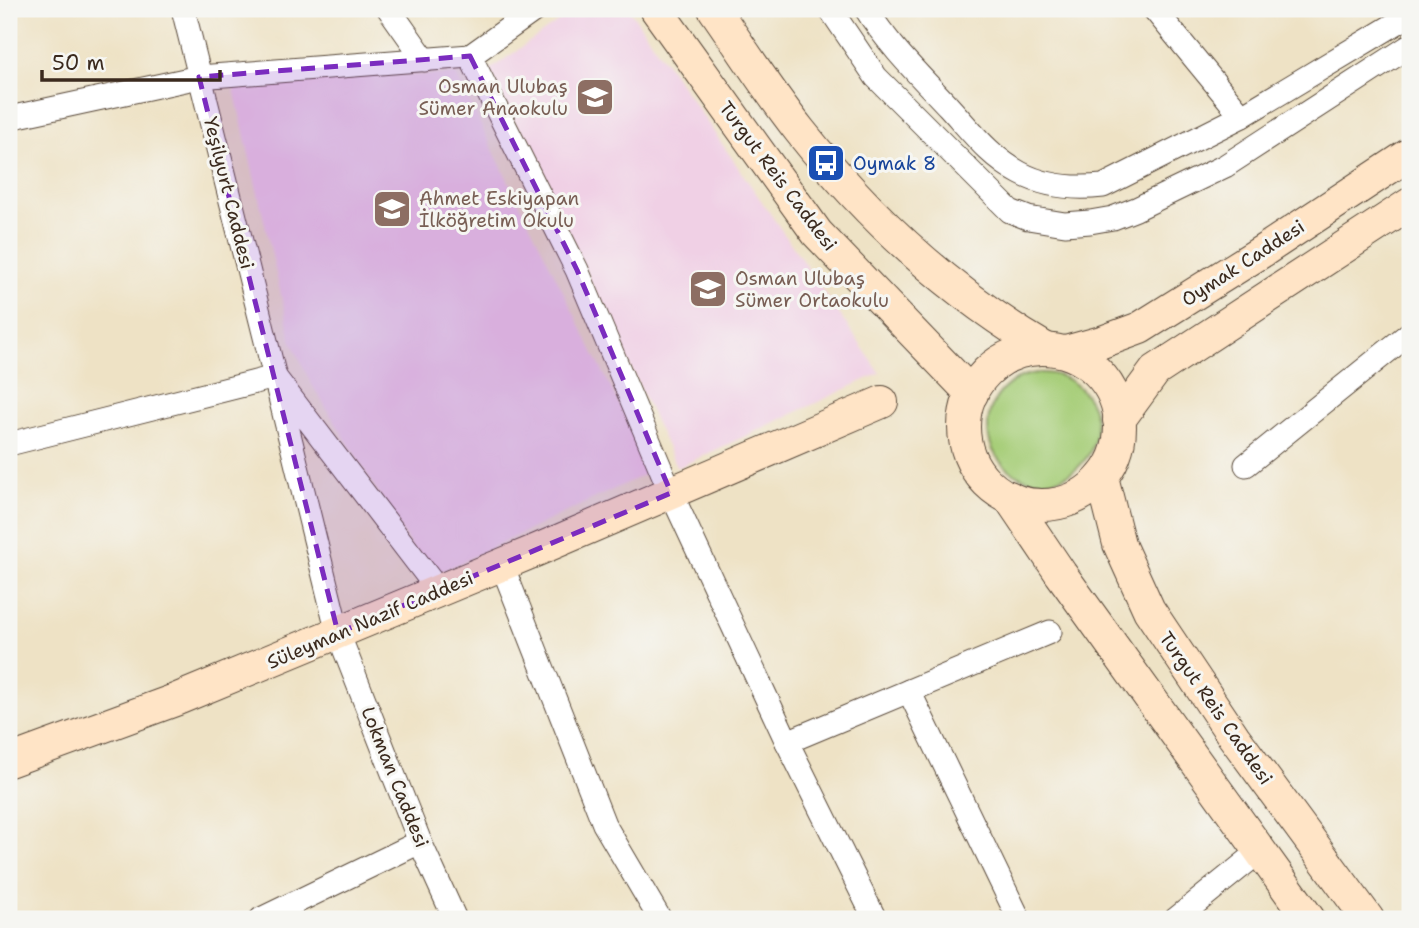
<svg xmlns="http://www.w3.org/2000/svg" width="1419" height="928" font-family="'Shantell Sans',sans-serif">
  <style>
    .built { fill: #f0d0e5 }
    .green { fill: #a6cd77; stroke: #707c4a; stroke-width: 2 }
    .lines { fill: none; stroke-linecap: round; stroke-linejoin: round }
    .street-casing { stroke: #564637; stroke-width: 25 }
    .secondary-casing { stroke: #564637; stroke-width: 34 }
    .street { stroke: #fff; stroke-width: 23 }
    .secondary { stroke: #ffe4c6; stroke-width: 32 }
    .marked { fill: #7b2cbf; fill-opacity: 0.2; stroke: #7b2cbf; stroke-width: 5; stroke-dasharray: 14 9; stroke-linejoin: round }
    .labels { text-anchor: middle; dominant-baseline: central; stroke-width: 6; stroke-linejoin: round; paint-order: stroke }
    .education-label { font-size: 19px; fill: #785e54; stroke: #f6f6f2; text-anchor: start }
    .transit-label { font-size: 19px; fill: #164399; stroke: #f6f6f2; text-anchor: start }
    .street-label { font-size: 19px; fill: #3b2a1e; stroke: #f6f6f2 }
  </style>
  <rect width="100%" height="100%" fill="#f6f6f2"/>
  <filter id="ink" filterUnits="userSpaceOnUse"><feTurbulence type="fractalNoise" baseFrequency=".0143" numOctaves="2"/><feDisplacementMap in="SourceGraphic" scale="14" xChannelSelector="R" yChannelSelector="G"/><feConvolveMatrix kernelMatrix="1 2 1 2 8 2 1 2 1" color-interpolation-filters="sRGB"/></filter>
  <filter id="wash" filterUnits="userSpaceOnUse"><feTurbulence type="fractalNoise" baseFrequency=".00686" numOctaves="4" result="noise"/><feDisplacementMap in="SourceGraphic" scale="28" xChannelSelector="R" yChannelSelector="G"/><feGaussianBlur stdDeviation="1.57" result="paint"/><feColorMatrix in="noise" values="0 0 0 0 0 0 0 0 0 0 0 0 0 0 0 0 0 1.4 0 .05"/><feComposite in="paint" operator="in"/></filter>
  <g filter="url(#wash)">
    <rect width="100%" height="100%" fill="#eee2c5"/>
    <!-- built -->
    <g class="built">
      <polygon points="576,9 629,9 880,373 677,468 554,204 488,71"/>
      <polygon points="456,75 652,471 430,577 311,383 292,343 231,76"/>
    </g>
    <!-- green -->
    <circle class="green" cx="1042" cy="427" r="54"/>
  </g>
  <g filter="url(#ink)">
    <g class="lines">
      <defs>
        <g id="street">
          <polyline points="389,9 425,60"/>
          <polyline points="536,9 470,56 577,270 671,493 787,742 875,919"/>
          <polyline points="830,9 876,77 1010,211 1028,218 1065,224 1090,222 1113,218 1136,209 1225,166 1410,46"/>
          <path d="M866 9C889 46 920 76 949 107 971 131 991 158 1020 173 1046 187 1074 189 1103 186L1242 116 1410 15"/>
          <polyline points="1154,9 1242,116"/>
          <polyline points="9,118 199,77 470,56"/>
          <polyline points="9,444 275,377 183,9"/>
          <polyline points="1246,465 1410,333"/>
          <polyline points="502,565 604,824 660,919"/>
          <polyline points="439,591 275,377 338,633 420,842 455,919"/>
          <polyline points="909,691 1019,919"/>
          <polyline points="787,742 1050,632"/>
          <polyline points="261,919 420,842"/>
          <polyline points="1176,919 1260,851"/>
        </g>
        <g id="secondary">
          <polyline points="656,9 817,233 972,394"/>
          <path d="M714 9C742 49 769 92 800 131 869 218 949 292 1046 349"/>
          <circle cx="1042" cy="427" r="78"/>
          <polyline points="1066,352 1102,342 1140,328 1266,249 1410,154"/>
          <polyline points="1119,420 1155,371 1410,204"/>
          <polyline points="1102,477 1119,544 1149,610 1234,737 1368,919"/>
          <polyline points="1009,497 1061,574 1309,919"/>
          <polyline points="9,761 175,700 537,550 882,402"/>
        </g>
      </defs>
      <!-- street casing -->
      <use href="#street" class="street-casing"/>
      <!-- secondary casing -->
      <use href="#secondary" class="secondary-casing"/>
      <!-- street -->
      <use href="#street" class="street"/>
      <!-- secondary -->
      <use href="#secondary" class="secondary"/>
    </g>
  </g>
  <!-- marked area -->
  <path class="marked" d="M470 56 577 270 671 493 338 633 199 77Z"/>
  <!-- icons -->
  <defs>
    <symbol id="school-square" viewBox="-11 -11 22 22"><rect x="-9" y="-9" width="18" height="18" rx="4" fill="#8d6e63" stroke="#f6f6f2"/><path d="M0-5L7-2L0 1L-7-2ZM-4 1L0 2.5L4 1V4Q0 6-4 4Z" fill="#fff"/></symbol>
    <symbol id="bus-square" viewBox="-11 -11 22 22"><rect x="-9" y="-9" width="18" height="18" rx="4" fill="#1a4fb4" stroke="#f6f6f2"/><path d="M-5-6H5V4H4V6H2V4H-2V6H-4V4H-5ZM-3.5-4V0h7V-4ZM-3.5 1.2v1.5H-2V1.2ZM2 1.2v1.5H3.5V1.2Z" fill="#fff"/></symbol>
  </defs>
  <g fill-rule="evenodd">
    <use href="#school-square" x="573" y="75" width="44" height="44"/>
    <use href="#bus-square" x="804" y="141" width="44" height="44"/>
    <use href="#school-square" x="370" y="187" width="44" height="44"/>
    <use href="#school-square" x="686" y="267" width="44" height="44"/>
  </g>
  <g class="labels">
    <!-- education labels -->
    <g class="education-label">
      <text x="568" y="86" text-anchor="end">Osman Ulubaş<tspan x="568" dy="22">Sümer Anaokulu</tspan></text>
      <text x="419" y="198">Ahmet Eskiyapan<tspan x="419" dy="22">İlköğretim Okulu</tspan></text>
      <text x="735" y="278">Osman Ulubaş<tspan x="735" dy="22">Sümer Ortaokulu</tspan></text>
    </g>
    <!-- transit labels -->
    <g class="transit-label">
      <text x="853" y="163">Oymak 8</text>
    </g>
    <!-- street labels -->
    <g class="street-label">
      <text transform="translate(778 176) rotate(53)">Turgut Reis Caddesi</text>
      <text transform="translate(229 193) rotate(76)">Yeşilyurt Caddesi</text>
      <text transform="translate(1243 263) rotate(-33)">Oymak Caddesi</text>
      <text transform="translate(370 620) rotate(-23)">Süleyman Nazif Caddesi</text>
      <text transform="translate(1216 708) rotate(55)">Turgut Reis Caddesi</text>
      <text transform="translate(395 777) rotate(68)">Lokman Caddesi</text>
    </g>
  </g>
  <!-- margin -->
  <rect width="1419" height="928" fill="none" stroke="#f6f6f2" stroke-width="35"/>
  <!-- scale -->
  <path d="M42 70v10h178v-10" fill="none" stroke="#3b2a1e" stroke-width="3.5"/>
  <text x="52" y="70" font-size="21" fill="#3b2a1e" stroke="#f6f6f2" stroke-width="5" paint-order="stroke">50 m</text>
</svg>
